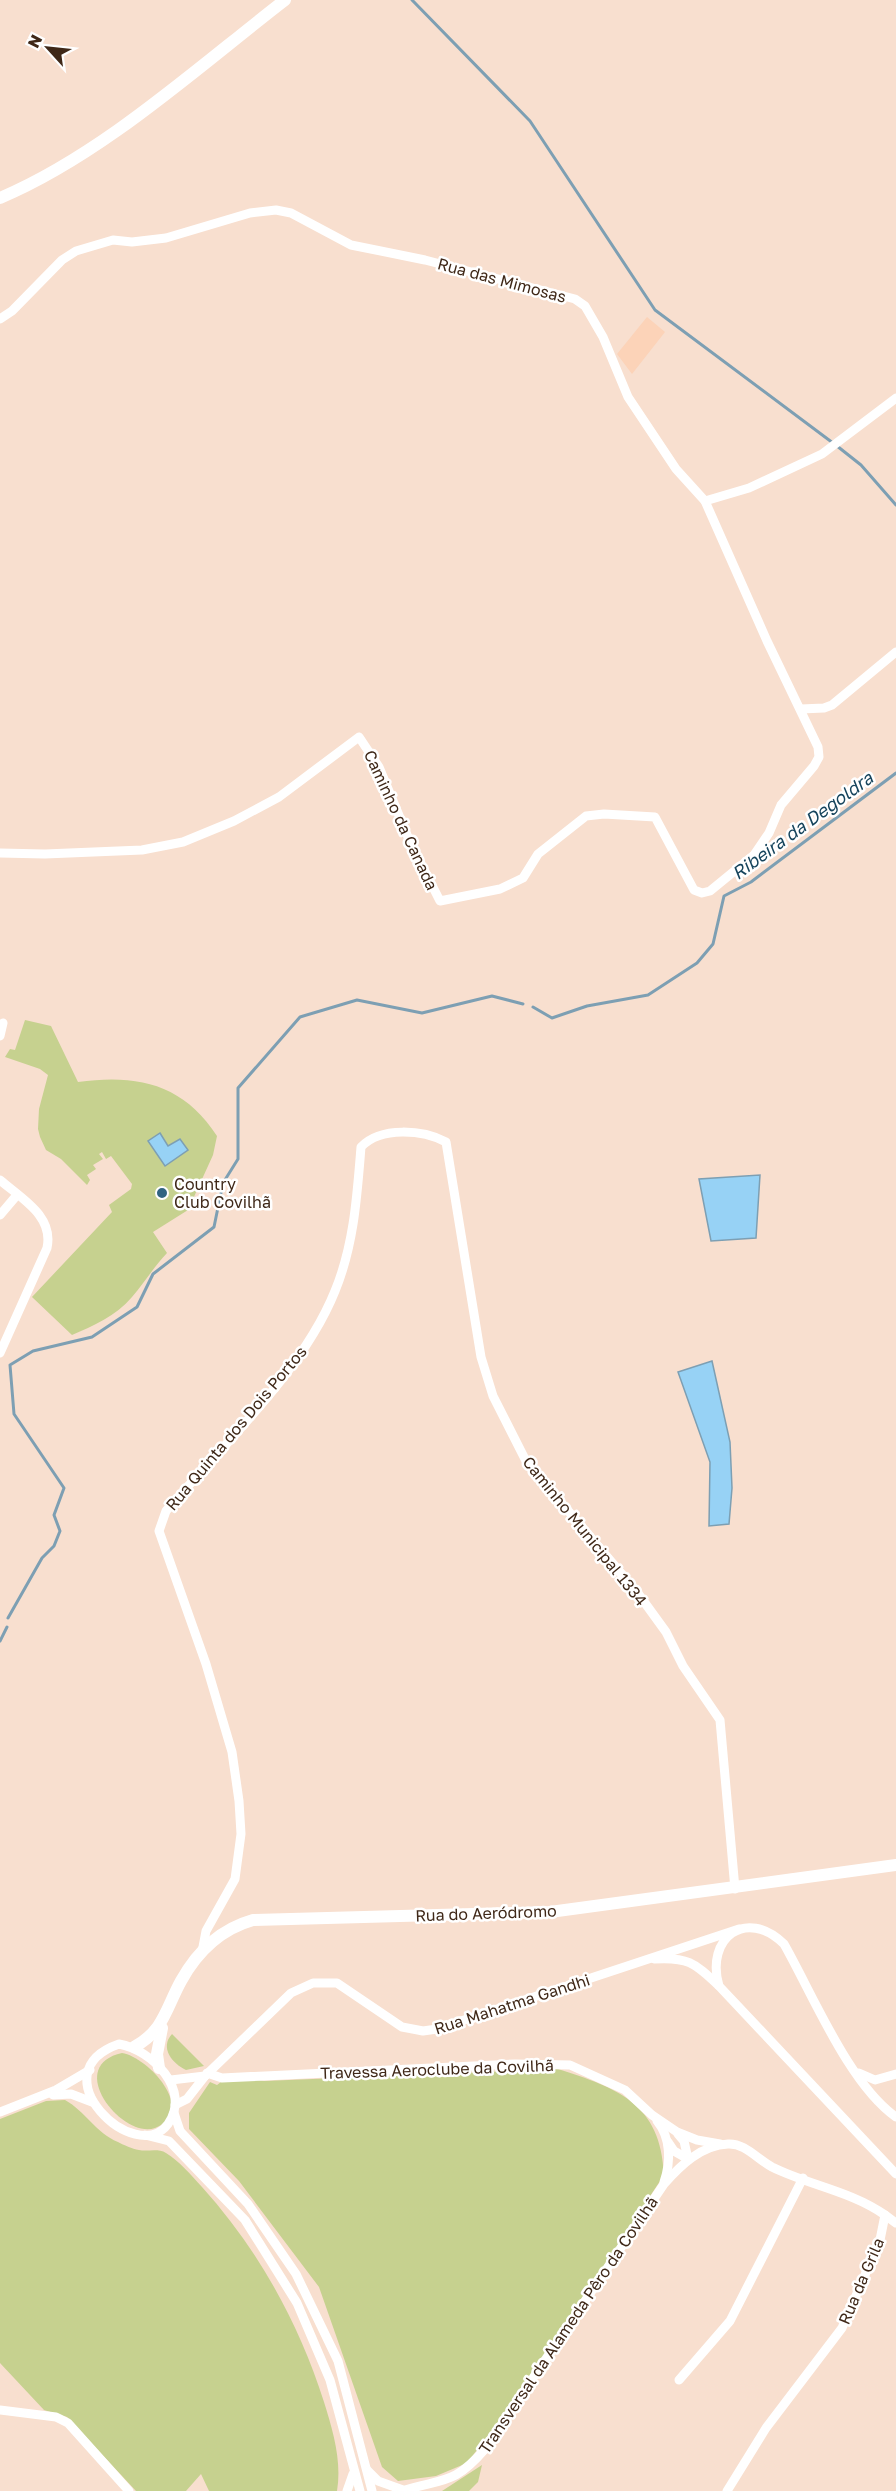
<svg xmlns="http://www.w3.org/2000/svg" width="896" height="2491" font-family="'Golos Text',sans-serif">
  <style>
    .built { fill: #fcd3b8 }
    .green { fill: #c6d18f }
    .water { fill: #97d2f5; stroke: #7d9fb3; stroke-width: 1.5 }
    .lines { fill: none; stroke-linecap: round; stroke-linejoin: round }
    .stream { stroke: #7d9fb3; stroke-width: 3 }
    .minor { stroke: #fff; stroke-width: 9 }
    .major { stroke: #fff; stroke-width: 12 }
    .poi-dot { fill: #316481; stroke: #fff; stroke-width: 2 }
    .labels { text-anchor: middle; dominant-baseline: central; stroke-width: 5; stroke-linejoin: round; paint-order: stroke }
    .street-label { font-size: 16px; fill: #3f2818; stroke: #fff }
    .poi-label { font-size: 16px; fill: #3f2818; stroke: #fff; text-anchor: start }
    .water-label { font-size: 18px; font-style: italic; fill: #16445c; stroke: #fff }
  </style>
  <rect width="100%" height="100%" fill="#f8dfcf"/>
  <!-- built -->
  <polygon class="built" points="647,317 665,332 632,374 617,354"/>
  <!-- green -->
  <g class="green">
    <path d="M25 1020 51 1026 78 1082C138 1074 183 1084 217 1136L213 1155 188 1210 153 1232 167 1253C153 1268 144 1283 132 1297 116 1316 93 1326 72 1335L32 1297 112 1212 109 1205 131 1189 132 1184 111 1156 106 1159 102 1152 99 1154 103 1159 93 1165 96 1169 87 1175 90 1180 87 1185 61 1159 46 1150 40 1137 38 1129 39 1109 48 1075 40 1069 5 1057 10 1049 15 1050Z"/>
    <path d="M172 2034 204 2066 186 2070C173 2064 159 2048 172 2034Z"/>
    <path d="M122 2053C148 2057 198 2111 155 2128 123 2140 63 2066 122 2053Z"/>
    <path d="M558 2069C617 2088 661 2103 664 2175L516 2399 467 2463 436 2476 398 2481 382 2467 319 2287 239 2181 189 2129V2113L210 2082 217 2085 229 2076 264 2081Z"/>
    <path d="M65 2100C85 2111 96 2133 118 2142 124 2145 132 2149 139 2150 147 2152 158 2148 166 2153 179 2161 191 2175 202 2187 258 2249 299 2323 324 2402 333 2431 342 2461 337 2491H209L201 2474 186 2491H136L67 2417 44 2410 0 2363V2119L46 2101Z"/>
    <polygon points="482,2465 478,2482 469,2491 442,2491"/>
  </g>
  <!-- water -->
  <g class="water">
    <polygon points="160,1133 168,1146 180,1139 188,1150 165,1166 148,1141"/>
    <polygon points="760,1175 756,1238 711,1241 699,1179"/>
    <polygon points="712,1361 730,1442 732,1488 729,1524 709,1526 710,1462 678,1372"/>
  </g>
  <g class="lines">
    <!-- stream -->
    <g class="stream">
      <polyline points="412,0 530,121 655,310 833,443"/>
      <polyline points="837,446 861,465 896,505"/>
      <polyline points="533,1007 552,1018 587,1006 648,995 697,963 713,944 724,896 751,882 896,773"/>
      <polyline points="8,1618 42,1558 54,1546 60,1531 54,1515 64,1488 14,1414 10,1365 33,1351 92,1337 137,1307 153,1274 214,1227 223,1183 238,1159 238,1088 300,1017 357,1000 422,1013 492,996 523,1004"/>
      <polyline points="0,1641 7,1627"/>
    </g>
    <!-- minor -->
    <g class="minor">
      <polyline points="0,319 12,311 62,260 76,251 113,240 132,242 166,238 250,213 276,210 291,213 351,245 425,260 575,299 585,306 603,337 628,397 676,469 705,501 767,641 818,747 819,757 814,766 781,805 769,833 754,855 710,891 702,893 694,890 655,817 604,814 586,816 538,854 523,878 500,889 440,901 410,842 379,767 359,737 279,797 234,821 183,842 142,850 45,854 0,853"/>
      <polyline points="705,501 749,488 822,454 896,398"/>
      <polyline points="801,709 824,708 832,705 896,652"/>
      <polyline points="0,1036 3,1023"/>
      <path d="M0 1180C22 1199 54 1216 47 1248L0 1353"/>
      <polyline points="0,1215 17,1195"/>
      <path d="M202 1952 206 1931 235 1879 241 1834 239 1801 232 1752 206 1664 159 1531 166 1511C222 1446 303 1371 335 1291 354 1245 357 1196 361 1147 381 1126 423 1130 446 1142L481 1357 493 1396 526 1461 637 1592 666 1632 683 1666 720 1720 735 1889"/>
      <path d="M654 1959C687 1957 694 1962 718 1985"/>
      <path d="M119 2044C152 2050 192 2090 168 2124 136 2168 36 2073 119 2044Z"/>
      <polyline points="207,2073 222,2078 515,2064 570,2065 625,2090 652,2115 677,2132 697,2140 720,2144"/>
      <polyline points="859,2073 875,2080 896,2074"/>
      <polyline points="171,2080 205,2076"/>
      <polyline points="53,2095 71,2094 92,2102"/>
      <polyline points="175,2105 187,2099 205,2076 291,1993 313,1983 337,1983 402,2027 423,2031 437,2029 739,1929"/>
      <polyline points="0,2112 56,2090 90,2070"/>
      <polyline points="174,2113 180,2131 248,2204 296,2274 338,2361 372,2491"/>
      <path d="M896 2117C849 2084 813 1995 784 1944 746 1907 705 1938 719 1986L896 2174"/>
      <path d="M657 2121C671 2138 671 2162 664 2182"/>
      <polyline points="678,2134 684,2141 688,2159"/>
      <polyline points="145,2135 169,2141 245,2220 297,2303 330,2380 360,2491"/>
      <polyline points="668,2142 674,2151 688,2159"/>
      <polyline points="885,2215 896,2223"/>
      <polyline points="679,2380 730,2321 803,2178"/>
      <polyline points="0,2410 56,2417 68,2423 129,2491"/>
      <polyline points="367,2470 378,2481 403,2490"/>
      <polyline points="347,2491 353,2474"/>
      <path d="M402 2491C444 2478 454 2485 485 2449L664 2184C680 2166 701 2145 728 2144 745 2143 757 2159 772 2167 808 2185 851 2191 885 2215L880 2240 842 2328 766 2428 727 2491"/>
    </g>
    <!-- major -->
    <g class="major">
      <path d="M0 198C102 155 198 67 285 0"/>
      <path d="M134 2047C164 2031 166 2008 181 1981 197 1952 221 1929 253 1920L550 1912 896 1865"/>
      <polyline points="159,2068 157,2054 162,2028"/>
    </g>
  </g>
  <!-- markers -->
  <circle class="poi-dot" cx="162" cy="1193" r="6"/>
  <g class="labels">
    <!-- street labels -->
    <g class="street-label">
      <text transform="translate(502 280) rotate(15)">Rua das Mimosas</text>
      <text transform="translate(401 820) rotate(65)">Caminho da Canada</text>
      <text transform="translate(236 1428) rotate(-50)">Rua Quinta dos Dois Portos</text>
      <text transform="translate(585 1531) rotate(51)">Caminho Municipal 1334</text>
      <text transform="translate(486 1913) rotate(-2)">Rua do Aeródromo</text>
      <text transform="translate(512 2004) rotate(-18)">Rua Mahatma Gandhi</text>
      <text transform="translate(437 2069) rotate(-2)">Travessa Aeroclube da Covilhã</text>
      <text transform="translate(861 2281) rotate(-67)">Rua da Grila</text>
      <text transform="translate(568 2325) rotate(-56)">Transversal da Alameda Pêro da Covilhã</text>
    </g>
    <!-- poi labels -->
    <g class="poi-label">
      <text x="174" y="1184">Country<tspan x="174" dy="18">Club Covilhã</tspan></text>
    </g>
    <!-- water labels -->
    <g class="water-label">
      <text transform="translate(802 825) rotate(-36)">Ribeira da Degoldra</text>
    </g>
  </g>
  <!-- north arrow -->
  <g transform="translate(48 48) rotate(297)" stroke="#ffffff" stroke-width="4.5" paint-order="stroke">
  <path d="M0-4.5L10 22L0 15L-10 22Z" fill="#3f2818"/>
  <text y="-9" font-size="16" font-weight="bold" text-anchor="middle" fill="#3f2818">N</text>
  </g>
</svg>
